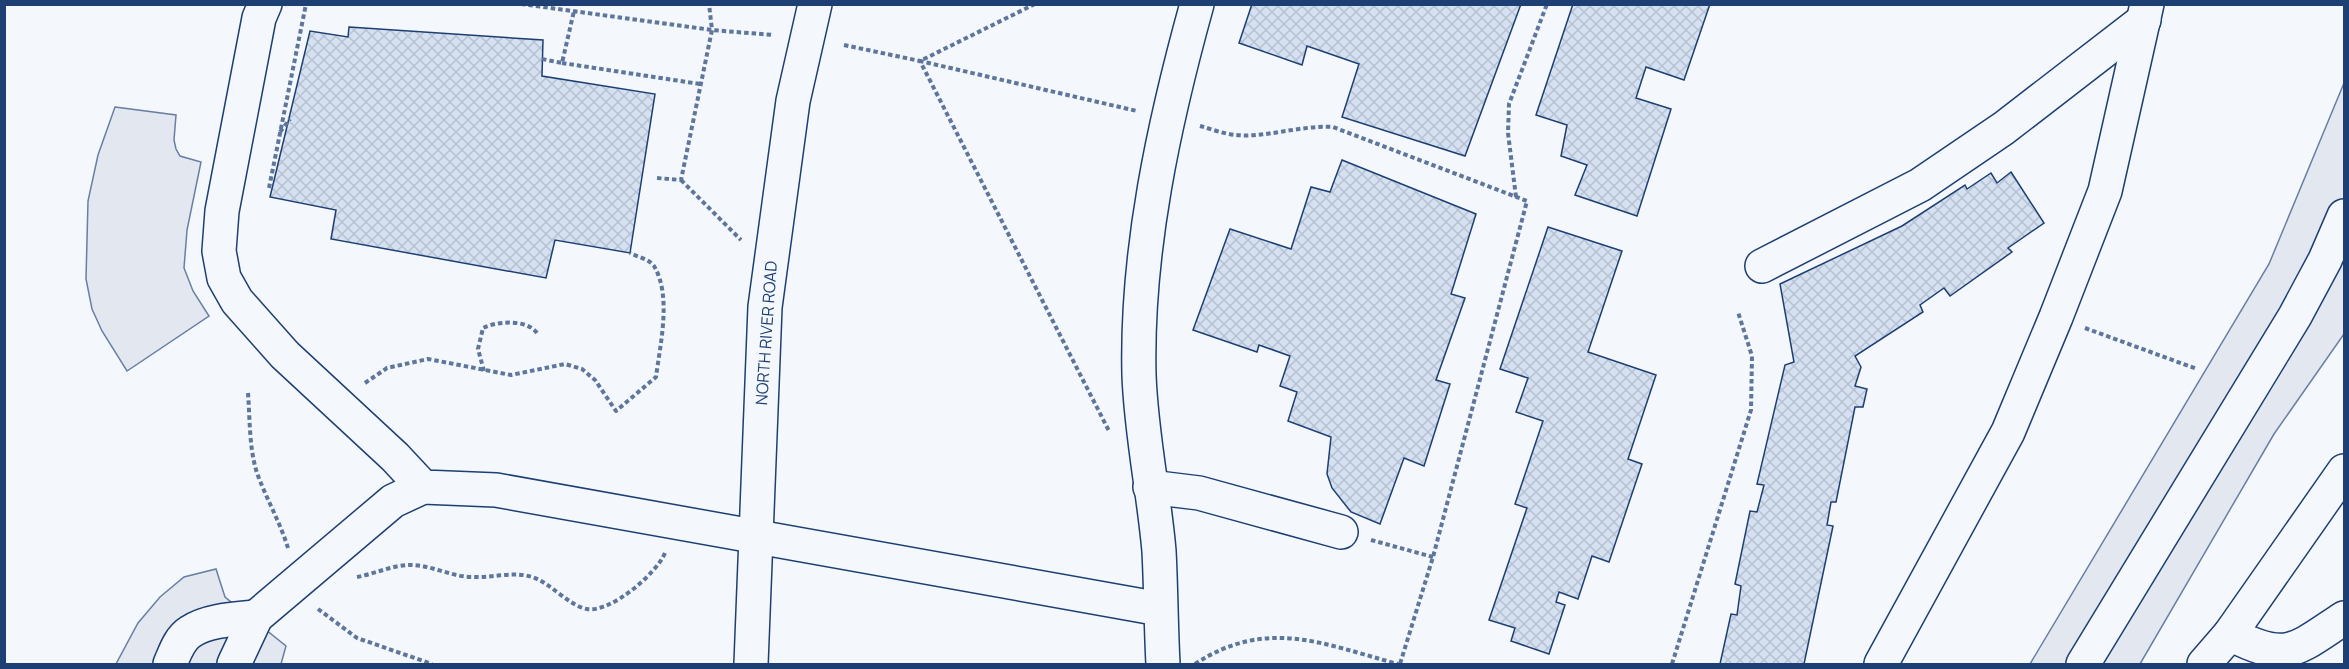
<svg xmlns="http://www.w3.org/2000/svg" width="2349" height="669" font-family="Manrope,sans-serif">
  <style>
    .parking { fill: #e3e8f0; stroke: #687fa3; stroke-width: 1.5 }
    .building { fill: url(#building-cross-hatch); stroke: #1d3f73; stroke-width: 1.5 }
    .lines { fill: none; stroke-linecap: round; stroke-linejoin: round }
    .minor-casing { stroke: #1d3f73; stroke-width: 36 }
    .path { stroke: #5e769c; stroke-width: 4; stroke-dasharray: 4.5 3; stroke-linecap: butt }
    .minor { stroke: #f4f7fb; stroke-width: 33 }
    .labels { text-anchor: middle; dominant-baseline: central; stroke-width: 4.5; stroke-linejoin: round; paint-order: stroke }
    .street-label { font-size: 16px; fill: #1d3f73; stroke: #f4f7fb }
  </style>
  <defs>
    <pattern id="building-cross-hatch" width="8" height="8" patternUnits="userSpaceOnUse" patternTransform="scale(1.5)"><rect width="8" height="8" fill="#d5e0f0"/><path d="M0 0l8 8M0 8l8-8" fill="none" stroke="#b6c1d1"/></pattern>
  </defs>
  <rect width="100%" height="100%" fill="#f4f7fb"/>
  <!-- parking -->
  <g class="parking">
    <polygon points="2344,83 2344,334 2274,434 2140,664 2030,664 2269,264"/>
    <polygon points="115,107 176,115 174,140 176,149 180,156 201,162 187,230 184,268 193,291 209,316 127,371 102,331 92,309 86,279 88,201 98,155"/>
    <polygon points="216,569 225,597 286,646 281,664 116,664 138,623 160,597 184,577"/>
  </g>
  <!-- building -->
  <g class="building">
    <polygon points="1252,4 1521,4 1465,156 1342,117 1359,64 1307,46 1302,65 1239,43"/>
    <polygon points="1573,4 1710,4 1684,80 1646,67 1636,98 1671,109 1637,216 1575,195 1587,165 1561,156 1567,125 1536,115"/>
    <polygon points="349,27 543,40 542,76 655,94 630,253 555,240 546,278 331,239 336,210 270,197 310,31 348,37"/>
    <polygon points="1342,160 1476,214 1451,294 1465,298 1436,380 1450,384 1424,466 1404,458 1380,524 1351,512 1332,488 1327,474 1331,437 1288,421 1297,392 1280,386 1290,356 1259,345 1257,352 1193,330 1230,229 1291,249 1311,187 1330,192"/>
    <polygon points="2011,172 2044,223 2008,248 2012,252 1950,296 1944,288 1920,305 1923,312 1855,356 1861,367 1855,386 1867,389 1863,407 1855,407 1836,502 1831,502 1827,525 1833,526 1804,664 1720,664 1731,614 1737,615 1741,586 1735,584 1750,511 1757,512 1764,485 1757,484 1785,365 1794,362 1780,284 1902,226 1965,185 1967,189 1991,173 1997,183"/>
    <polygon points="1548,227 1622,251 1588,352 1656,375 1628,459 1642,464 1609,562 1592,556 1578,599 1559,592 1556,602 1565,605 1549,654 1511,641 1515,628 1489,620 1527,508 1515,504 1543,421 1516,412 1528,378 1500,369"/>
  </g>
  <g class="lines">
    <defs>
      <g id="minor">
        <polyline points="265,4 259,18 222,211 219,251 224,278 237,301 285,355 395,457 423,487 496,490 1160,609"/>
        <polyline points="1762,266 1920,185 2004,128 2144,20"/>
        <polyline points="1150,487 1199,493 1341,532"/>
        <path d="M2230 634C2287 663 2294 651 2344 618"/>
        <path d="M170 664C175 653 179 639 190 632 207 620 236 619 256 617"/>
        <polyline points="234,664 256,617 393,501 423,487"/>
        <polyline points="751,664 765,307 793,101 815,4"/>
        <path d="M1163 664C1161 627 1161 589 1159 551 1154 493 1141 434 1139 375 1136 251 1164 123 1197 4"/>
        <polyline points="1881,664 2008,432 2056,317 2105,191 2147,4"/>
        <polyline points="2083,664 2295,316 2325,260 2344,216"/>
        <polyline points="2204,664 2230,634 2344,471"/>
      </g>
    </defs>
    <!-- minor casing -->
    <use href="#minor" class="minor-casing"/>
    <!-- path -->
    <g class="path">
      <polyline points="521,4 712,30 773,35"/>
      <polyline points="1035,4 920,61 1137,111"/>
      <polyline points="844,45 920,61 1109,431"/>
      <polyline points="542,59 562,63 574,11"/>
      <polyline points="562,63 700,84"/>
      <path d="M1200 126C1211 129 1224 134 1236 135 1266 138 1300 125 1333 127L1527 201 1433 557 1400 664"/>
      <polyline points="280,132 290,119"/>
      <polyline points="657,178 681,180 712,30 709,4"/>
      <polyline points="681,180 741,240"/>
      <polyline points="269,188 306,4"/>
      <polyline points="1516,197 1508,133 1509,104 1547,4"/>
      <polyline points="2085,328 2197,369"/>
      <path d="M484 371 478 349 483 328C497 321 527 319 537 333"/>
      <path d="M365 383 387 368 428 359 511 375 565 364 582 369 595 380 616 411 656 377C660 345 672 296 654 266 649 259 638 257 630 253"/>
      <path d="M248 393C250 419 249 448 257 473 266 498 280 522 288 548"/>
      <polyline points="1371,540 1433,557"/>
      <path d="M357 577C374 574 393 565 410 565 432 565 451 577 473 577 492 578 513 571 532 577 551 583 569 606 587 609 611 613 657 573 665 553"/>
      <polyline points="318,609 357,638 432,664"/>
      <path d="M1195 664C1267 617 1323 644 1398 664"/>
      <polyline points="1672,664 1751,410 1752,356 1738,312"/>
    </g>
    <!-- minor -->
    <use href="#minor" class="minor"/>
  </g>
  <g class="labels">
    <!-- street labels -->
    <g class="street-label">
      <text transform="translate(766 333) rotate(-86)">NORTH RIVER ROAD</text>
    </g>
  </g>
  <!-- border -->
  <rect width="2349" height="669" fill="none" stroke="#1d3f73" stroke-width="12"/>
</svg>
